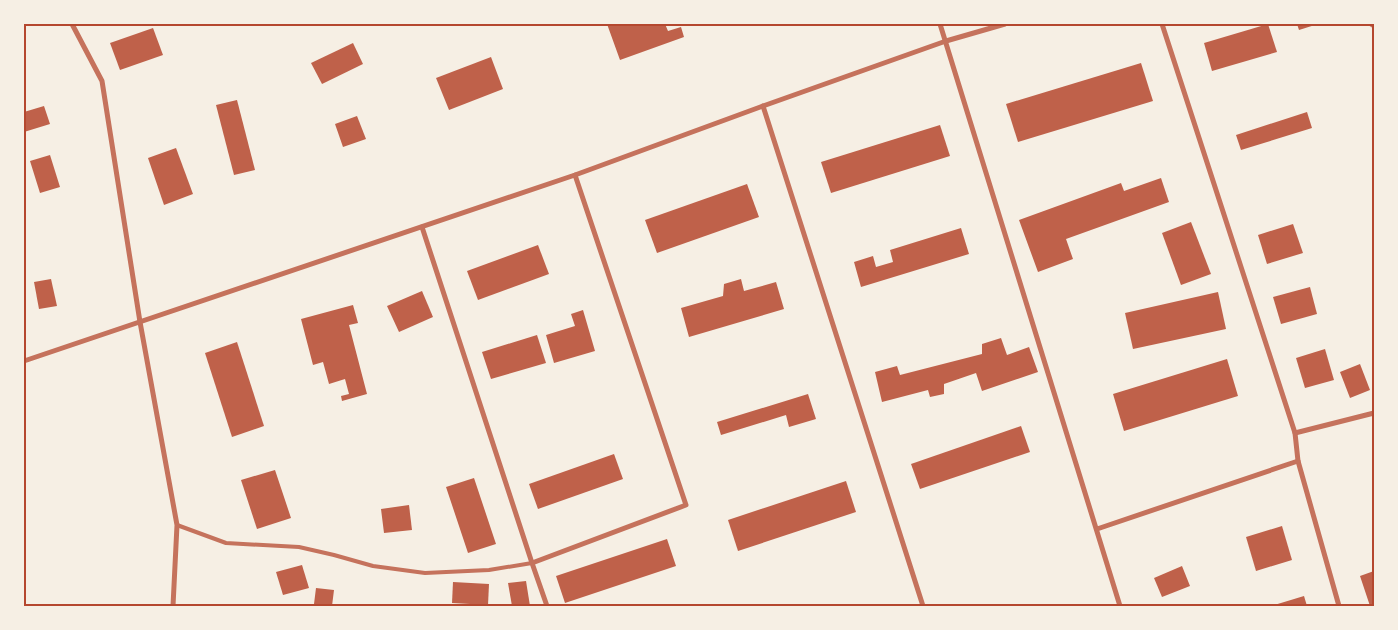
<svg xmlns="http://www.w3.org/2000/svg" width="1398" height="630" font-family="Mulish,sans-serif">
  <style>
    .building { fill: #bf614a }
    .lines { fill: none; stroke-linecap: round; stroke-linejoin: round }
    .service { stroke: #c5725c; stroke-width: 4 }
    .minor { stroke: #c5725c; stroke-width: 5 }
    .neatline { fill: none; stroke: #b5482f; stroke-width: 2 }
  </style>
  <rect width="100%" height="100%" fill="#f6efe4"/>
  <!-- building -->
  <g class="building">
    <polygon points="607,24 665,24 668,31 681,27 684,37 620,60"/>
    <polygon points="1268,24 1277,52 1212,71 1204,43"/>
    <polygon points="1297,24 1318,24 1299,30"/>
    <polygon points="153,28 163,55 120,70 110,43"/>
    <polygon points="353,43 363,64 322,84 311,63"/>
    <polygon points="491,57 503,89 449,110 436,78"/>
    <polygon points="1141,63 1153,101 1018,142 1006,104"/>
    <polygon points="237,100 255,170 234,175 216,105"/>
    <polygon points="44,106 50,124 24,132 24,112"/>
    <polygon points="1307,112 1312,128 1241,150 1236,135"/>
    <polygon points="357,116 366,139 343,147 335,124"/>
    <polygon points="940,125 950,156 831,193 821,162"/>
    <polygon points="176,148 193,194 164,205 148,158"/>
    <polygon points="50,155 60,187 40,193 30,161"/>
    <polygon points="1161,178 1169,202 1066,239 1073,259 1038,272 1019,220 1121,183 1124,191"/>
    <polygon points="747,184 759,217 657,253 645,220"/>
    <polygon points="1191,222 1211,274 1181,285 1162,233"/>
    <polygon points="1293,224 1303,253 1267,264 1258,235"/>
    <polygon points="961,228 969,254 861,287 854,262 873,256 876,267 893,262 890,250"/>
    <polygon points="538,245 549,274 478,300 467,271"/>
    <polygon points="51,279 57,306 39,309 34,282"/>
    <polygon points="741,279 744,291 776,282 784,309 689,337 681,308 723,296 724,284"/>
    <polygon points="1310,287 1317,314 1281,324 1273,297"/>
    <polygon points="422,291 433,317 399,332 387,306"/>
    <polygon points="1218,292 1226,329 1133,349 1125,313"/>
    <polygon points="353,305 358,323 349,325 367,394 342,401 341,396 349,394 345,379 329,384 323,362 313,365 301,319"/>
    <polygon points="583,310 595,351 554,363 546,335 575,326 571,314"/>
    <polygon points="537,335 546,363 491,379 482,352"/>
    <polygon points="1001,338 1007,355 1029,347 1038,372 982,391 976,373 944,384 944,394 930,397 928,390 882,402 875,372 897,366 900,375 982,354 982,344"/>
    <polygon points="237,342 264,426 232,437 205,353"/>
    <polygon points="1325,349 1334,380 1305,388 1296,358"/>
    <polygon points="1227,359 1238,396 1124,431 1113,394"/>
    <polygon points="1360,364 1370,390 1350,398 1340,372"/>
    <polygon points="808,394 816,419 789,427 786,415 721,435 717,422"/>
    <polygon points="1021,426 1030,452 920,489 911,464"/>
    <polygon points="614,454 623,479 538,509 529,484"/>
    <polygon points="275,470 291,518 257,529 241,480"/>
    <polygon points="474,478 496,544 468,553 446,487"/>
    <polygon points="846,481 856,512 738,551 728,520"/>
    <polygon points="409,505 412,530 384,533 381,509"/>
    <polygon points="1282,526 1292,560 1256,571 1246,537"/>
    <polygon points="667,539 676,566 565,603 556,576"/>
    <polygon points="302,565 309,588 283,595 276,572"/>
    <polygon points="1182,566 1190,586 1162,597 1154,578"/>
    <polygon points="1374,571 1374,606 1370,606 1360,576"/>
    <polygon points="526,581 530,606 512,606 508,583"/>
    <polygon points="453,582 489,584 488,605 452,603"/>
    <polygon points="316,588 334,590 332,606 314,604"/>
    <polygon points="1304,596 1307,606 1271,606"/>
  </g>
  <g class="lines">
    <!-- service -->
    <polyline class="service" points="177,525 226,543 299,547 334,555 373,566 425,573 489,570 532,563"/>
    <!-- minor -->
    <g class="minor">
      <polyline points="72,24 102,81 140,322 177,525 173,606"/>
      <polyline points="940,24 1120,606"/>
      <polyline points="1162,24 1295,433 1298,461 1339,606"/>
      <polyline points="1371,24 1374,26"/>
      <polyline points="763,106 923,606"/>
      <polyline points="422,227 532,563"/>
      <polyline points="24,361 575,175 763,106 946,41 1005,24"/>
      <polyline points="1295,433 1374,413"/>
      <polyline points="1097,529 1298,461"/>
      <polyline points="547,606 532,563 686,505 575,175"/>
    </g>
  </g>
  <!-- border -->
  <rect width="1398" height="630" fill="none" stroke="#f6efe4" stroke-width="50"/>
  <rect x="25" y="25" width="1348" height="580" class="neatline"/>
</svg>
